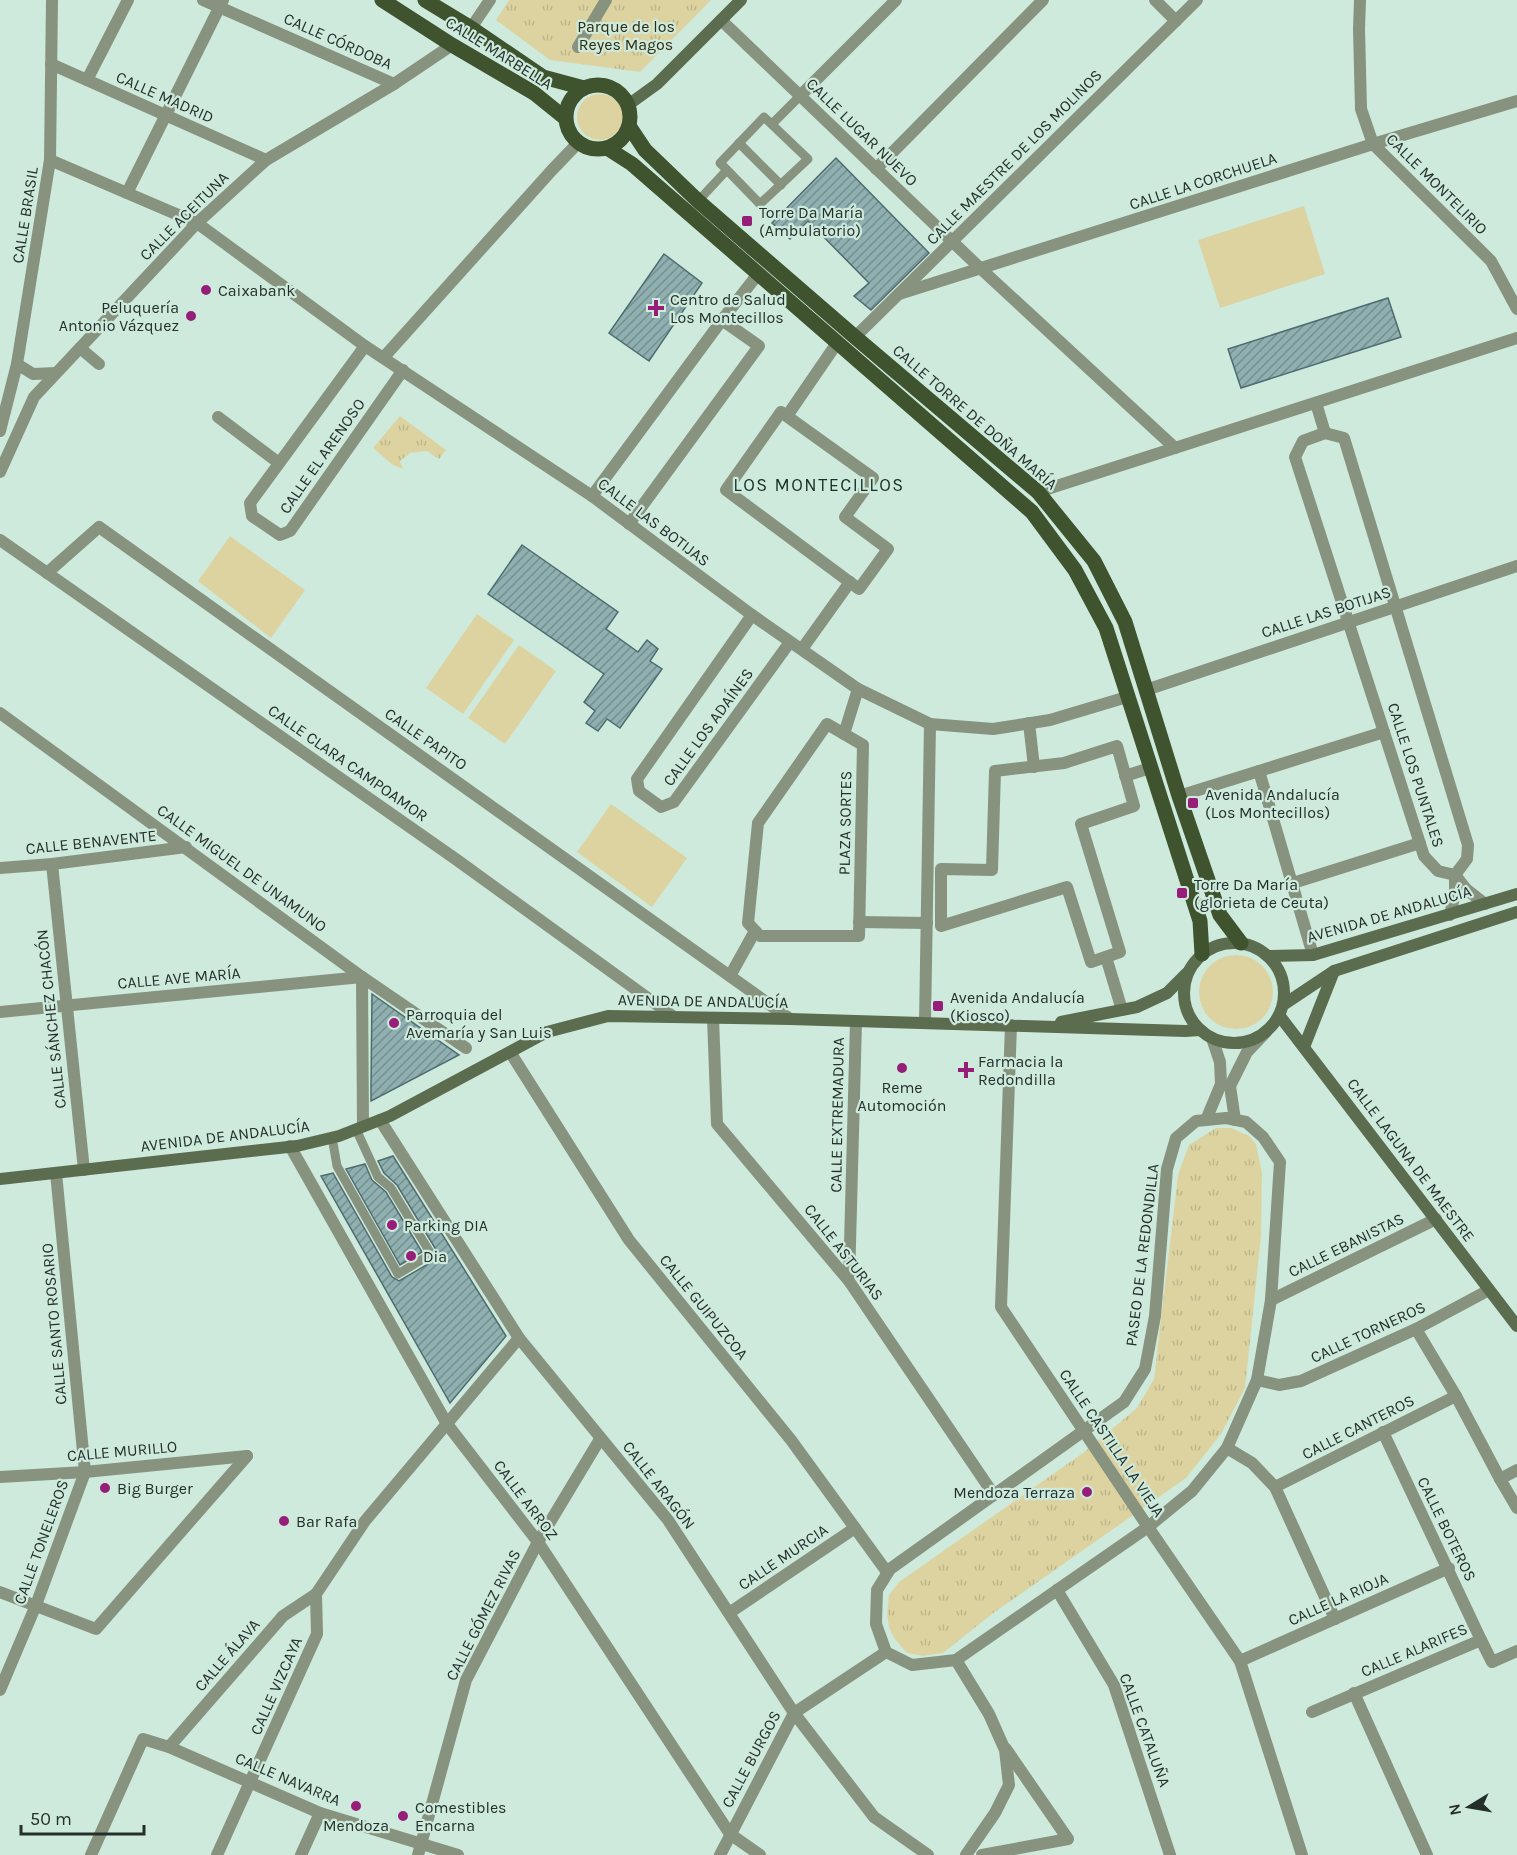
<svg xmlns="http://www.w3.org/2000/svg" width="1517" height="1855" font-family="Karla,sans-serif">
  <style>
    .grass { fill: #ddd3a1 }
    .park { fill: url(#park-tufts) }
    .building { fill: url(#building-hatch); stroke: #4e6c6e; stroke-width: 1.5 }
    .lines { fill: none; stroke-linecap: round; stroke-linejoin: round }
    .lane { stroke: #87937e; stroke-width: 9 }
    .street { stroke: #87937e; stroke-width: 12 }
    .secondary { stroke: #5c6d4f; stroke-width: 12 }
    .primary { stroke: #3e532e; stroke-width: 15 }
    .poi-dot { fill: #961d78; stroke: #cdeadd; stroke-width: 2 }
    .labels { text-anchor: middle; dominant-baseline: central; stroke-width: 4.5; stroke-linejoin: round; paint-order: stroke }
    .park-label { font-size: 16px; fill: #302a10; stroke: #cdeadd }
    .street-label { font-size: 16px; fill: #25302b; stroke: #cdeadd }
    .poi-label { font-size: 16px; fill: #25302b; stroke: #cdeadd; text-anchor: start }
    .neighbourhood-label { font-size: 18px; letter-spacing: 1.5px; fill: #172f26; stroke: #cdeadd }
  </style>
  <defs>
    <pattern id="park-tufts" width="24" height="20" patternUnits="userSpaceOnUse" patternTransform="scale(1.5)"><rect width="24" height="20" fill="#ddd3a1"/><path d="M3 7l-1-3M5 7V3M7 7l1-3M15 17l-1-3M17 17v-4M19 17l1-3" fill="none" stroke="#beb58b"/></pattern>
    <pattern id="building-hatch" width="6" height="6" patternUnits="userSpaceOnUse" patternTransform="scale(1.5)"><rect width="6" height="6" fill="#8fafb1"/><path d="M-1 1l2-2M0 6l6-6M5 7l2-2" fill="none" stroke="#758f90"/></pattern>
  </defs>
  <rect width="100%" height="100%" fill="#cdeadd"/>
  <!-- grass -->
  <g class="grass">
    <circle cx="600" cy="117" r="23"/>
    <polygon points="1304,206 1325,274 1220,308 1198,240"/>
    <polygon points="230,536 305,590 271,638 198,581"/>
    <polygon points="477,614 514,640 463,714 426,688"/>
    <polygon points="519,645 556,671 505,744 468,718"/>
    <polygon points="611,804 687,858 652,907 577,852"/>
    <circle cx="1236" cy="992" r="37"/>
  </g>
  <!-- park -->
  <g class="park">
    <polygon points="509,0 711,0 640,72 550,60 496,20"/>
    <polygon points="400,416 446,450 439,459 427,451 410,453 400,461 403,469 393,465 373,448"/>
    <polygon points="1216,1128 1231,1128 1249,1136 1256,1144 1262,1173 1261,1236 1245,1388 1221,1434 1186,1478 992,1614 943,1653 923,1656 907,1653 894,1638 889,1627 887,1614 889,1595 899,1582 1083,1453 1137,1408 1154,1379 1178,1175 1189,1145"/>
  </g>
  <!-- building -->
  <g class="building">
    <polygon points="836,158 929,253 871,310 854,296 869,283 808,221 790,239 772,223"/>
    <polygon points="664,254 702,283 649,361 609,333"/>
    <polygon points="1388,298 1401,337 1241,388 1228,349"/>
    <polygon points="522,545 618,612 606,629 638,652 647,640 658,649 650,661 662,669 620,728 607,719 598,731 586,723 595,711 584,702 604,674 488,594"/>
    <polygon points="372,994 459,1055 371,1101 371,1087"/>
    <polygon points="393,1156 506,1336 450,1403 321,1176 333,1173 392,1277 399,1281 435,1260 438,1253 397,1185 384,1173 378,1161"/>
    <polygon points="365,1164 372,1180 386,1192 422,1252 400,1265 346,1169"/>
  </g>
  <g class="lines">
    <!-- lane -->
    <g class="lane">
      <polyline points="772,124 800,96"/>
      <polyline points="739,143 781,185"/>
      <polyline points="698,201 727,170 720,163 764,117 808,159 760,204 727,170"/>
      <polyline points="332,1137 337,1166 398,1274 431,1254 391,1188 378,1177 356,1129"/>
    </g>
    <!-- street -->
    <g class="street">
      <polyline points="203,0 394,84"/>
      <polyline points="1155,0 1176,21"/>
      <polyline points="1360,0 1359,29 1361,109 1373,144 1491,261 1517,309"/>
      <polyline points="721,20 980,268 1175,448"/>
      <polyline points="471,28 490,0"/>
      <polyline points="578,47 606,0"/>
      <polyline points="51,64 266,160"/>
      <polyline points="87,80 128,0"/>
      <polyline points="800,96 896,0"/>
      <polyline points="50,160 197,223 365,346 592,496 752,615 858,689 930,724 993,729 1050,720 1127,697"/>
      <polyline points="876,169 1043,0"/>
      <polyline points="127,193 223,0"/>
      <polyline points="899,294 1373,144 1517,101"/>
      <polyline points="722,320 758,274"/>
      <polyline points="855,337 1197,0"/>
      <polyline points="365,346 250,503 252,516 280,535 290,531 403,370"/>
      <polyline points="80,348 99,364"/>
      <polyline points="384,357 552,170 578,143"/>
      <polyline points="17,364 33,374 56,373"/>
      <polyline points="1316,403 1325,433"/>
      <polygon points="781,412 873,478 845,517 888,549 859,589 726,490"/>
      <polyline points="787,416 837,343"/>
      <polyline points="218,417 279,463"/>
      <polyline points="0,431 17,364 50,160 52,0"/>
      <polygon points="1325,433 1344,438 1468,845 1467,859 1455,875 1438,871 1424,856 1295,457 1303,441"/>
      <polyline points="0,472 34,397 197,223 266,160 394,84 452,45"/>
      <polyline points="1038,492 1517,338"/>
      <polyline points="592,496 722,320 759,346 629,524"/>
      <polyline points="0,540 457,860 674,1017"/>
      <polyline points="47,573 99,527 790,1019"/>
      <polyline points="752,615 637,779 639,791 661,807 674,802 790,642"/>
      <polyline points="802,649 850,582"/>
      <polyline points="1146,690 1517,566"/>
      <polyline points="0,713 362,977 466,1048"/>
      <polyline points="1029,723 1034,767"/>
      <polygon points="827,724 863,745 859,936 760,936 748,923 758,823"/>
      <polyline points="844,734 858,689"/>
      <polygon points="1117,746 1134,806 1081,824 1120,952 1091,962 1067,887 941,926 941,869 992,870 995,771 1064,763"/>
      <polyline points="1259,771 1313,955"/>
      <polyline points="1125,776 1150,768"/>
      <polyline points="1179,796 1384,732"/>
      <polyline points="52,864 84,1170"/>
      <polyline points="0,868 52,864 186,847"/>
      <polyline points="1455,875 1466,889 1485,904"/>
      <polyline points="1293,883 1420,843"/>
      <polyline points="1450,915 1455,893 1455,875"/>
      <polyline points="859,922 927,923"/>
      <polyline points="1106,957 1122,1010"/>
      <polyline points="730,976 755,931"/>
      <polyline points="362,977 363,1126"/>
      <polyline points="0,1012 362,977"/>
      <polyline points="713,1018 717,1124 849,1281 994,1495"/>
      <polyline points="925,1023 930,724"/>
      <polyline points="1011,1025 1001,1307 1148,1527 1240,1661 1302,1855"/>
      <polyline points="510,1052 629,1240 791,1440 887,1572"/>
      <polygon points="1226,1118 1246,1122 1263,1137 1280,1162 1271,1300 1257,1380 1227,1448 1192,1491 1148,1527 956,1660 912,1665 886,1652 876,1624 877,1590 890,1569 1124,1402 1145,1369 1155,1316 1167,1169 1176,1138 1196,1121"/>
      <polyline points="380,1120 519,1338 668,1520 794,1713 874,1817 928,1855"/>
      <polyline points="1206,1120 1221,1084 1220,1062 1212,1038"/>
      <polyline points="1235,1120 1230,1086 1247,1052 1266,1032"/>
      <polyline points="290,1146 447,1424 538,1542 730,1834 760,1855"/>
      <polyline points="849,1281 856,1022"/>
      <polyline points="1271,1300 1436,1219"/>
      <polyline points="1416,1329 1456,1396 1500,1479 1517,1508"/>
      <polyline points="1257,1380 1279,1385 1301,1381 1416,1329 1489,1290"/>
      <polyline points="1383,1432 1481,1640"/>
      <polyline points="1227,1448 1252,1463 1275,1487 1335,1619"/>
      <polyline points="0,1477 85,1472 247,1456"/>
      <polyline points="1500,1479 1517,1470"/>
      <polyline points="1275,1487 1456,1396"/>
      <polyline points="1057,1590 1114,1685 1170,1855"/>
      <polyline points="0,1592 96,1629 247,1456"/>
      <polyline points="729,1613 855,1528"/>
      <polyline points="956,1660 989,1714 1005,1750 1009,1785 995,1813 966,1855"/>
      <polyline points="1240,1661 1449,1568"/>
      <polyline points="0,1690 36,1605 85,1472 56,1173"/>
      <polyline points="1354,1693 1427,1855"/>
      <polyline points="1312,1712 1481,1640 1492,1662 1517,1651"/>
      <polyline points="169,1747 283,1616 316,1594"/>
      <polyline points="91,1855 143,1739 169,1747 320,1813 458,1855"/>
      <polyline points="217,1855 317,1634 316,1594 365,1521 519,1338"/>
      <polyline points="301,1855 320,1813"/>
      <polyline points="418,1855 466,1680 538,1542 600,1439"/>
      <polyline points="720,1855 794,1713 886,1652"/>
      <polyline points="982,1855 1068,1839 1006,1749"/>
    </g>
    <!-- secondary -->
    <g class="secondary">
      <polyline points="628,105 657,84 741,0"/>
      <circle cx="1234" cy="993" r="50"/>
      <polyline points="1268,956 1313,955 1517,894"/>
      <polyline points="1283,1005 1334,971 1517,912"/>
      <polyline points="1279,1015 1517,1326"/>
      <polyline points="1061,1022 1137,1007 1167,993 1187,973"/>
      <polyline points="1304,1047 1334,971"/>
      <polyline points="0,1179 297,1146 339,1136 390,1116 547,1032 608,1016 790,1019 1185,1031 1200,1030"/>
    </g>
    <!-- primary -->
    <g class="primary">
      <polyline points="382,0 452,45 534,93 565,118"/>
      <polyline points="425,0 471,28 543,77 584,88"/>
      <circle cx="598" cy="117" r="32"/>
      <polyline points="629,126 645,150 698,201 855,337 1038,492 1094,561 1125,622 1179,796 1220,915 1241,943"/>
      <polyline points="607,148 632,164 1032,512 1075,570 1106,628 1200,921 1202,954"/>
    </g>
  </g>
  <!-- markers -->
  <g class="poi-dot">
    <rect x="741" y="215" width="12" height="12" rx="3"/>
    <circle cx="206" cy="290" r="6"/>
    <path d="M653 299h6v6h6v6h-6v6h-6v-6h-6v-6h6z"/>
    <circle cx="191" cy="316" r="6"/>
    <rect x="1187" y="797" width="12" height="12" rx="3"/>
    <rect x="1176" y="887" width="12" height="12" rx="3"/>
    <rect x="932" y="1000" width="12" height="12" rx="3"/>
    <circle cx="394" cy="1023" r="6"/>
    <circle cx="902" cy="1068" r="6"/>
    <path d="M963 1061h6v6h6v6h-6v6h-6v-6h-6v-6h6z"/>
    <circle cx="392" cy="1225" r="6"/>
    <circle cx="411" cy="1256" r="6"/>
    <circle cx="105" cy="1488" r="6"/>
    <circle cx="1087" cy="1492" r="6"/>
    <circle cx="284" cy="1521" r="6"/>
    <circle cx="356" cy="1806" r="6"/>
    <circle cx="403" cy="1816" r="6"/>
  </g>
  <g class="labels">
    <!-- park labels -->
    <g class="park-label">
      <text x="626" y="26">Parque de los<tspan x="626" dy="18">Reyes Magos</tspan></text>
    </g>
    <!-- street labels -->
    <g class="street-label">
      <text transform="translate(338 41) rotate(24)">CALLE CÓRDOBA</text>
      <text transform="translate(499 53) rotate(32)">CALLE MARBELLA</text>
      <text transform="translate(165 97) rotate(24)">CALLE MADRID</text>
      <text transform="translate(862 132) rotate(44)">CALLE LUGAR NUEVO</text>
      <text transform="translate(1014 157) rotate(-45)">CALLE MAESTRE DE LOS MOLINOS</text>
      <text transform="translate(1203 181) rotate(-18)">CALLE LA CORCHUELA</text>
      <text transform="translate(1437 184) rotate(45)">CALLE MONTELIRIO</text>
      <text transform="translate(25 215) rotate(-81)">CALLE BRASIL</text>
      <text transform="translate(184 216) rotate(-45)">CALLE ACEITUNA</text>
      <text transform="translate(975 417) rotate(41)">CALLE TORRE DE DOÑA MARÍA</text>
      <text transform="translate(322 456) rotate(-55)">CALLE EL ARENOSO</text>
      <text transform="translate(654 522) rotate(37)">CALLE LAS BOTIJAS</text>
      <text transform="translate(1326 612) rotate(-18)">CALLE LAS BOTIJAS</text>
      <text transform="translate(708 727) rotate(-54)">CALLE LOS ADAÍNES</text>
      <text transform="translate(426 739) rotate(35)">CALLE PAPITO</text>
      <text transform="translate(348 763) rotate(35)">CALLE CLARA CAMPOAMOR</text>
      <text transform="translate(1416 775) rotate(72)">CALLE LOS PUNTALES</text>
      <text transform="translate(845 823) rotate(-89)">PLAZA SORTES</text>
      <text transform="translate(91 842) rotate(-6)">CALLE BENAVENTE</text>
      <text transform="translate(242 868) rotate(36)">CALLE MIGUEL DE UNAMUNO</text>
      <text transform="translate(1389 914) rotate(-16)">AVENIDA DE ANDALUCÍA</text>
      <text transform="translate(179 978) rotate(-5)">CALLE AVE MARÍA</text>
      <text transform="translate(703 1001) rotate(1)">AVENIDA DE ANDALUCÍA</text>
      <text transform="translate(51 1019) rotate(-96)">CALLE SÁNCHEZ CHACÓN</text>
      <text transform="translate(837 1115) rotate(-89)">CALLE EXTREMADURA</text>
      <text transform="translate(225 1136) rotate(-7)">AVENIDA DE ANDALUCÍA</text>
      <text transform="translate(1411 1160) rotate(53)">CALLE LAGUNA DE MAESTRE</text>
      <text transform="translate(1346 1245) rotate(-26)">CALLE EBANISTAS</text>
      <text transform="translate(844 1252) rotate(52)">CALLE ASTURIAS</text>
      <text transform="translate(1142 1255) rotate(-83)">PASEO DE LA REDONDILLA</text>
      <text transform="translate(704 1307) rotate(51)">CALLE GUIPUZCOA</text>
      <text transform="translate(54 1324) rotate(-95)">CALLE SANTO ROSARIO</text>
      <text transform="translate(1368 1332) rotate(-25)">CALLE TORNEROS</text>
      <text transform="translate(1358 1427) rotate(-27)">CALLE CANTEROS</text>
      <text transform="translate(1112 1443) rotate(56)">CALLE CASTILLA LA VIEJA</text>
      <text transform="translate(122 1451) rotate(-5)">CALLE MURILLO</text>
      <text transform="translate(659 1485) rotate(52)">CALLE ARAGÓN</text>
      <text transform="translate(526 1500) rotate(53)">CALLE ARROZ</text>
      <text transform="translate(1447 1529) rotate(64)">CALLE BOTEROS</text>
      <text transform="translate(41 1542) rotate(-70)">CALLE TONELEROS</text>
      <text transform="translate(783 1557) rotate(-34)">CALLE MURCIA</text>
      <text transform="translate(1338 1599) rotate(-24)">CALLE LA RIOJA</text>
      <text transform="translate(483 1615) rotate(-63)">CALLE GÓMEZ RIVAS</text>
      <text transform="translate(1414 1650) rotate(-23)">CALLE ALARIFES</text>
      <text transform="translate(227 1655) rotate(-49)">CALLE ÁLAVA</text>
      <text transform="translate(276 1686) rotate(-66)">CALLE VIZCAYA</text>
      <text transform="translate(1145 1730) rotate(70)">CALLE CATALUÑA</text>
      <text transform="translate(751 1759) rotate(-62)">CALLE BURGOS</text>
      <text transform="translate(288 1779) rotate(23)">CALLE NAVARRA</text>
    </g>
    <!-- poi labels -->
    <g class="poi-label">
      <text x="759" y="212">Torre Dª María<tspan x="759" dy="18">(Ambulatorio)</tspan></text>
      <text x="218" y="290">Caixabank</text>
      <text x="670" y="299">Centro de Salud<tspan x="670" dy="18">Los Montecillos</tspan></text>
      <text x="179" y="307" text-anchor="end">Peluquería<tspan x="179" dy="18">Antonio Vázquez</tspan></text>
      <text x="1205" y="794">Avenida Andalucía<tspan x="1205" dy="18">(Los Montecillos)</tspan></text>
      <text x="1194" y="884">Torre Dª María<tspan x="1194" dy="18">(glorieta de Ceuta)</tspan></text>
      <text x="950" y="997">Avenida Andalucía<tspan x="950" dy="18">(Kiosco)</tspan></text>
      <text x="406" y="1014">Parroquia del<tspan x="406" dy="18">Avemaría y San Luis</tspan></text>
      <text x="978" y="1061">Farmacia la<tspan x="978" dy="18">Redondilla</tspan></text>
      <text x="902" y="1087" text-anchor="middle">Reme<tspan x="902" dy="18">Automoción</tspan></text>
      <text x="404" y="1225">Parking DIA</text>
      <text x="423" y="1256">Dia</text>
      <text x="117" y="1488">Big Burger</text>
      <text x="1075" y="1492" text-anchor="end">Mendoza Terraza</text>
      <text x="296" y="1521">Bar Rafa</text>
      <text x="415" y="1807">Comestibles<tspan x="415" dy="18">Encarna</tspan></text>
      <text x="356" y="1825" text-anchor="middle">Mendoza</text>
    </g>
    <!-- neighbourhood labels -->
    <g class="neighbourhood-label">
      <text x="819" y="485">LOS MONTECILLOS</text>
    </g>
  </g>
  <!-- north arrow -->
  <g transform="translate(1469 1807) rotate(259)" stroke="#cdeadd" stroke-width="4.5" paint-order="stroke">
  <path d="M0-4.5L10 22L0 15L-10 22Z" fill="#25302b"/>
  <text y="-9" font-size="16" font-weight="bold" text-anchor="middle" fill="#25302b">N</text>
  </g>
  <!-- scale -->
  <path d="M21 1825v9h123v-9" fill="none" stroke="#25302b" stroke-width="3"/>
  <text x="30" y="1825" font-size="18" fill="#25302b" stroke="#cdeadd" stroke-width="4.5" paint-order="stroke">50 m</text>
</svg>
